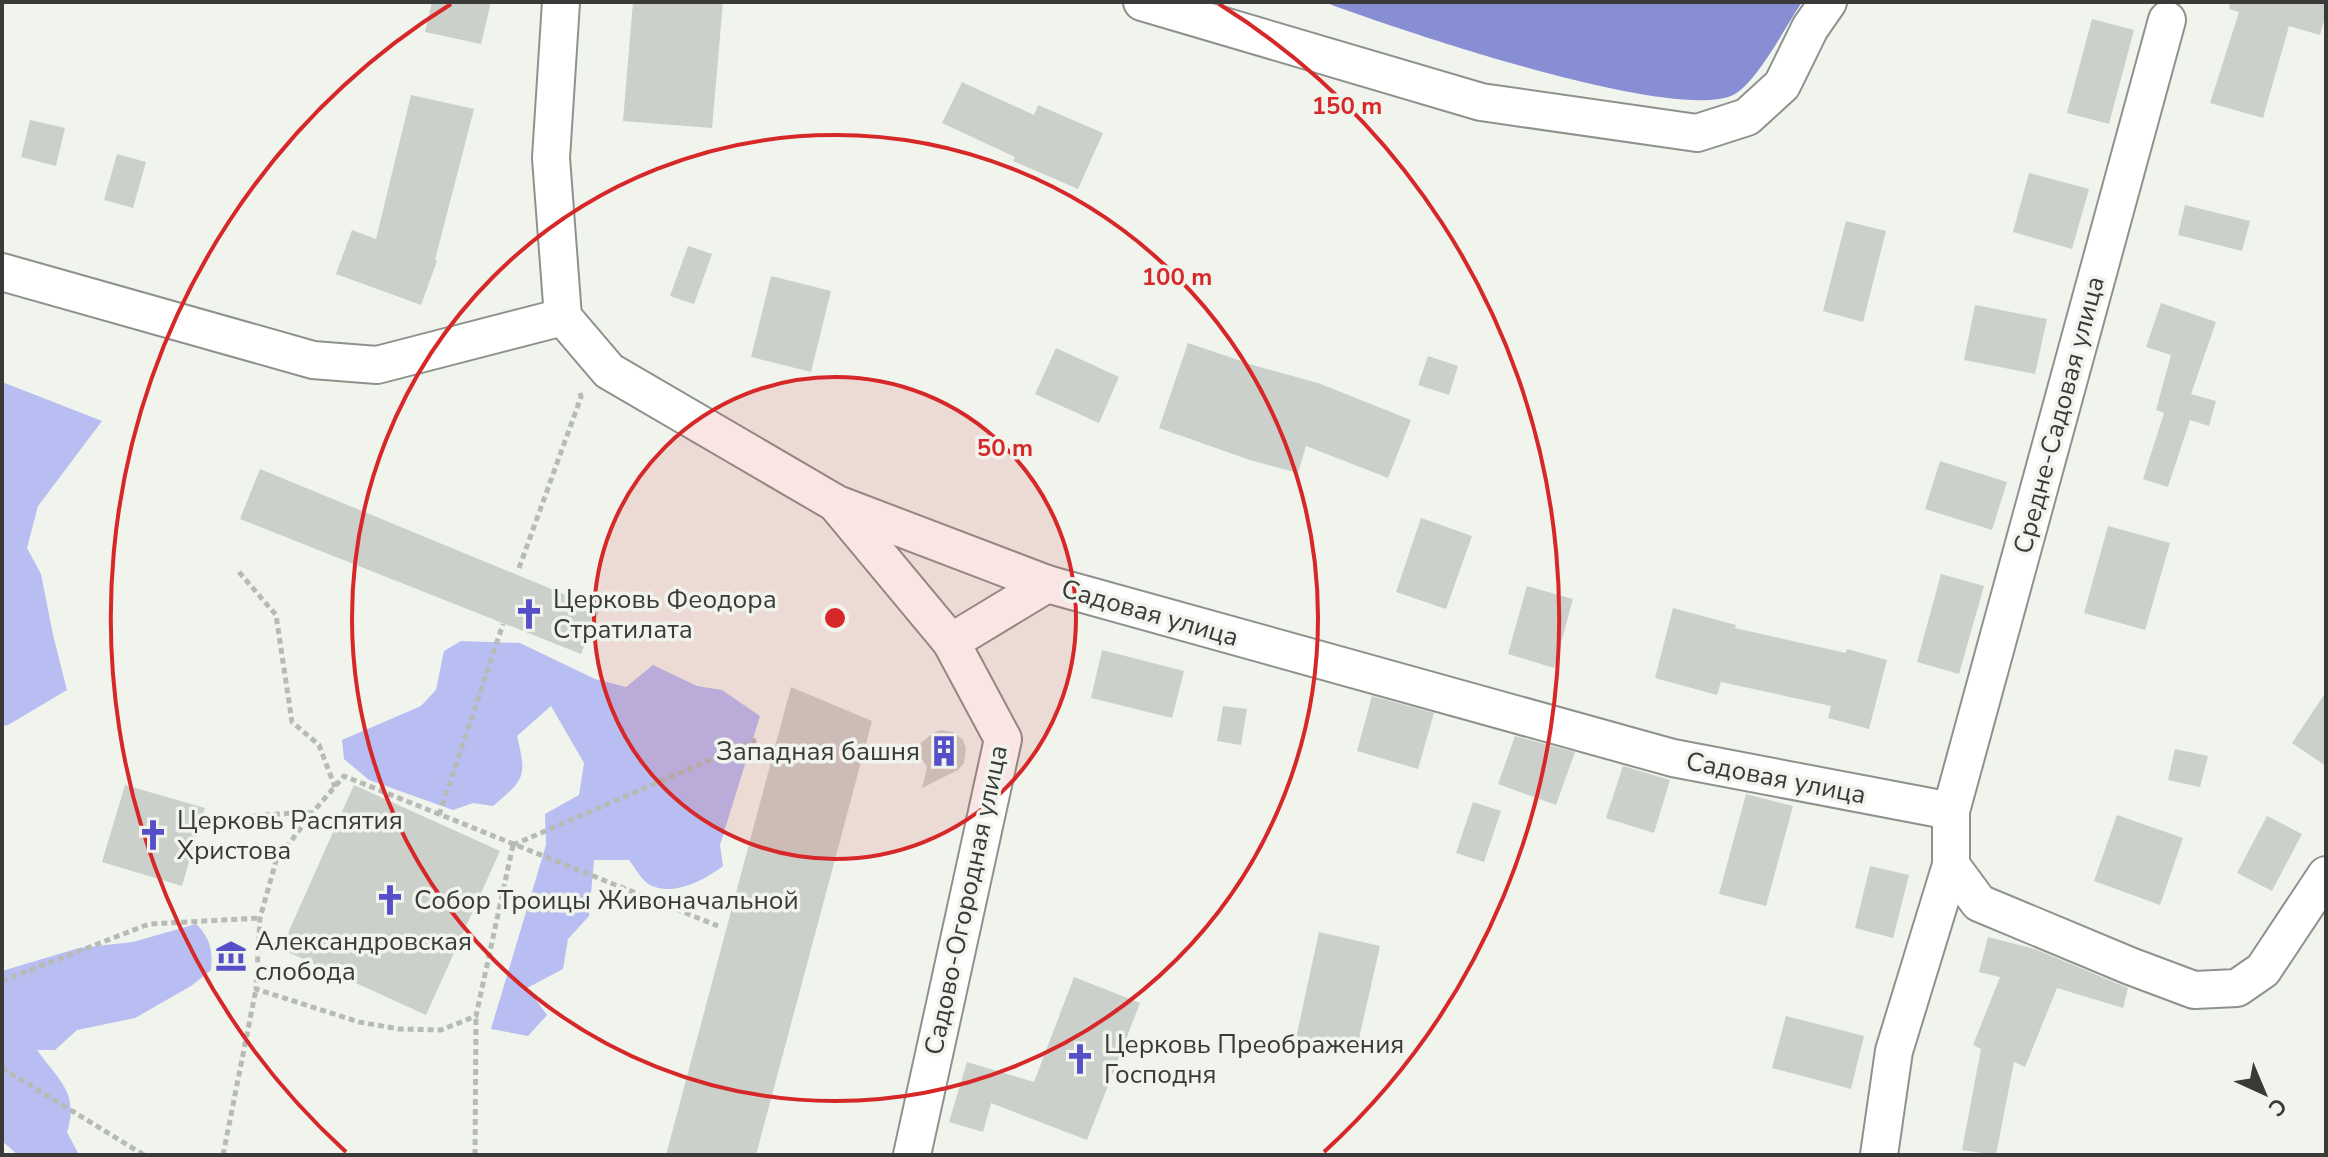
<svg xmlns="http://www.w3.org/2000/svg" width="2328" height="1157" font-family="'Nunito Sans',sans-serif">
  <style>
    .green { fill: #b8bdf2 }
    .water { fill: #888ed4 }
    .building { fill: #ccd0ca }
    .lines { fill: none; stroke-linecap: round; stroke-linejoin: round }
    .minor-casing { stroke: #8e928c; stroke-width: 40 }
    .path { stroke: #b7bab5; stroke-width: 5; stroke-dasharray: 6 4; stroke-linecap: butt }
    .minor { stroke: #fff; stroke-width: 36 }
    .ring { fill: none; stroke: #d62828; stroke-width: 4 }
    .labels { text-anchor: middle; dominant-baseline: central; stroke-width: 7; stroke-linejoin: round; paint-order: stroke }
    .street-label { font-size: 26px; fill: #3a3b39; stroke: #f0f4ed }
    .poi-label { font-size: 26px; fill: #3a3b39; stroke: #f0f4ed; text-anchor: start }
    .centre { fill: #d62828; stroke: #f0f4ed; stroke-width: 4 }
    .ring-label { font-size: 24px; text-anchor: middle; font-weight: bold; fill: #d62828; stroke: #f0f4ed; stroke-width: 7; stroke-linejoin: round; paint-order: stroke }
  </style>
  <rect width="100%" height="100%" fill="#f0f4ed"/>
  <!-- green -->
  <g class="green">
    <polygon points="2,382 102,421 38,506 27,548 41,574 53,635 67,690 8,725 2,726"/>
    <path d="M461 641 520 643 595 679 626 687 653 665 697 686 722 690 760 716 720 845 723 866C705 880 673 897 650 885 641 880 635 867 629 860H594L589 916 568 939 563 969 527 988 547 1015 528 1036 491 1029 546 845 545 814 579 795 584 763 551 706 517 736C527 777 525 779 493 806L473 803 453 810 369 780 344 759 342 740 421 706 436 690 444 651Z"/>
    <path d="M196 924C210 937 213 951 211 970L191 986 135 1018 77 1030 55 1050H37C57 1079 80 1092 67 1132L79 1155H18L2 1141V971L79 948 133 942Z"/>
  </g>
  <!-- water -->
  <path class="water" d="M1324 2H1802C1786 26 1760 76 1738 92 1689 130 1388 26 1324 2Z"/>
  <!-- building -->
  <g class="building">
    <polygon points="432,2 491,2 481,44 425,32"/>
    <polygon points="633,2 723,2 712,128 623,121"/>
    <polygon points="2230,2 2326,2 2326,14 2320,35 2289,26 2263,118 2210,103 2239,12 2229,9"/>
    <polygon points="2092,19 2134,30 2109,124 2067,113"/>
    <polygon points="962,82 1034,115 1038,105 1103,133 1078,189 1013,161 1015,157 942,123"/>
    <polygon points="411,95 474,109 435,260 437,261 421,305 336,274 352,230 376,239"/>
    <polygon points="30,120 65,128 56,166 21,157"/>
    <polygon points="117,154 146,162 133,208 104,200"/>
    <polygon points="2029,173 2089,189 2072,249 2013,232"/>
    <polygon points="2185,205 2250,221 2242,251 2178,235"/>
    <polygon points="1846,221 1886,231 1863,322 1823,311"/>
    <polygon points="688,246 712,254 694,304 670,296"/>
    <polygon points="771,276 831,291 811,372 751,357"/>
    <polygon points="2161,303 2216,322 2191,394 2216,401 2209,426 2190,420 2168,487 2143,479 2164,413 2156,410 2171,355 2146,347"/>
    <polygon points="1975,305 2047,319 2035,374 1964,360"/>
    <polygon points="1188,343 1256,366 1318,383 1411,420 1388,478 1306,446 1298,473 1250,460 1159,428"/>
    <polygon points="1056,348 1119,377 1099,423 1035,394"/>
    <polygon points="1428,356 1458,366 1449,395 1418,385"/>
    <polygon points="1940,461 2007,482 1992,530 1925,509"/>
    <polygon points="260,469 600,609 581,654 240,519"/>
    <polygon points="1421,518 1472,536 1446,609 1396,592"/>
    <polygon points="2108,526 2170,543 2145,630 2084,613"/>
    <polygon points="1941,574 1984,586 1959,674 1917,662"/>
    <polygon points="1527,586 1573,599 1554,668 1508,654"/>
    <polygon points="1673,608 1736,625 1735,628 1846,653 1847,649 1887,660 1869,729 1828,718 1831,706 1721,682 1717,695 1655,678"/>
    <polygon points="1102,650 1184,671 1172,718 1091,698"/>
    <polygon points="791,687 872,721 756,1155 666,1155"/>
    <polygon points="2326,692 2326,766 2292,743"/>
    <polygon points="1372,696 1434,713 1418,769 1357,751"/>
    <polygon points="1223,706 1247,709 1241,745 1217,741"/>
    <polygon points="941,730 953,732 963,740 966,748 964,763 958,770 922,788 927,767 915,748 933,733"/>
    <polygon points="1515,736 1575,752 1556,805 1498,784"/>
    <polygon points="2175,749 2208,756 2200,787 2168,780"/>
    <polygon points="1623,766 1670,780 1654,833 1606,818"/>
    <polygon points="125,785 205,808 182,886 102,862"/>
    <polygon points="354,785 500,851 426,1015 281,949"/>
    <polygon points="1746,794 1793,806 1766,906 1719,894"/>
    <polygon points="1473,802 1501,811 1484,862 1456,853"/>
    <polygon points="2117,815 2183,838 2160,905 2094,881"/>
    <polygon points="2267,816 2302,834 2272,891 2237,873"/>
    <polygon points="1870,866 1909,875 1893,938 1855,928"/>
    <polygon points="1319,932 1380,946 1356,1052 1296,1038"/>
    <polygon points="1988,937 2035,949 2128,988 2123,1008 2057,988 2025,1067 2014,1062 1996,1155 1962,1150 1981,1049 1973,1045 2000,977 1979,972"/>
    <polygon points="1074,977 1140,1003 1087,1140 991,1103 983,1132 949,1122 967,1062 1034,1082"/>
    <polygon points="1786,1016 1864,1036 1851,1089 1772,1068"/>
  </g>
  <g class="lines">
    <defs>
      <g id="minor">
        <polyline points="561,2 551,158 563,317 609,371 837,504 1047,584 1673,758 1951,811"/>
        <polyline points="1142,2 1481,102 1697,133 1747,117 1782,85 1810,28 1828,2"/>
        <polyline points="2167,20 1951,811 1951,865 1979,903 2130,966 2194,990 2237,988 2263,970 2326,875"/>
        <polyline points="2,272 313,360 377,365 563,317"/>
        <polyline points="837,505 951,642 1003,739 912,1155"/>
        <polyline points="951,642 1047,584"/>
        <polyline points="1879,1155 1894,1051 1951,865"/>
      </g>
    </defs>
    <!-- minor casing -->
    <use href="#minor" class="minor-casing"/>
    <!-- path -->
    <g class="path">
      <polyline points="519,568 581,397 580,392"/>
      <polyline points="239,572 276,615 292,722 319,745 335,787"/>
      <polyline points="439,815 503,624"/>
      <polyline points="214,818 312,812"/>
      <polyline points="513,845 476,1016 441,1030 399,1029 359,1022 256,989 260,918 276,861 313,812 344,776 718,926"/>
      <polyline points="513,845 756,740"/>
      <polyline points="2,981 149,924 260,918"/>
      <polyline points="2,1068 144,1155"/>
      <polyline points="223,1155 256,989"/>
      <polyline points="475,1155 476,1016"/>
    </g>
    <!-- minor -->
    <use href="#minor" class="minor"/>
  </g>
  <!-- distance rings -->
  <circle cx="835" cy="618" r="241" fill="#d62828" fill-opacity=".12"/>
  <g class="ring">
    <circle cx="835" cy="618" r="241"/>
    <circle cx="835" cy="618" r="483"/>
    <path d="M346 1152A724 724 0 0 1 451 4M1219 4A724 724 0 0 1 1324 1152"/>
  </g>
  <!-- icons -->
  <defs>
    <symbol id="church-bare" viewBox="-9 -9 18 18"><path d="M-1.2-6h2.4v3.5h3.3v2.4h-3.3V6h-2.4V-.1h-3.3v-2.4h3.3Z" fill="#5550c7" stroke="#f0f4ed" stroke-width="2.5" paint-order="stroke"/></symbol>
    <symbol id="building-bare" viewBox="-9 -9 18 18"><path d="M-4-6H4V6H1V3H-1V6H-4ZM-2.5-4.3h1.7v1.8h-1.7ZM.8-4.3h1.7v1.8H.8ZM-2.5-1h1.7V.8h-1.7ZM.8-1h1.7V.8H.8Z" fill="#5550c7" stroke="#f0f4ed" stroke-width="2.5" paint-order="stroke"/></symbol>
    <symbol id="museum-bare" viewBox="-9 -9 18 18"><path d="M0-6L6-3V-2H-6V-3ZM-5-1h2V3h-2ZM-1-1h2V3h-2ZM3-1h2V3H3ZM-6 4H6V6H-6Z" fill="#5550c7" stroke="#f0f4ed" stroke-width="2.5" paint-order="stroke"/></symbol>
  </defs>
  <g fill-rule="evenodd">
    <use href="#church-bare" x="507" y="592" width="44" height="44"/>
    <use href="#building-bare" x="922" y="729" width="44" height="44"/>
    <use href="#church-bare" x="131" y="813" width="44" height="44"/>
    <use href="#church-bare" x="368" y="878" width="44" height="44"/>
    <use href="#museum-bare" x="209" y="934" width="44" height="44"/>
    <use href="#church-bare" x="1058" y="1037" width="44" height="44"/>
  </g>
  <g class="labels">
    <!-- street labels -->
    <g class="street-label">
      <text transform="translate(2059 415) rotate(-75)">Средне-Садовая улица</text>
      <text transform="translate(1150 613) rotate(16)">Садовая улица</text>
      <text transform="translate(1776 778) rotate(11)">Садовая улица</text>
      <text transform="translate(966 900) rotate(-78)">Садово-Огородная улица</text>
    </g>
    <!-- poi labels -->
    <g class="poi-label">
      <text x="553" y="599">Церковь Феодора<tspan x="553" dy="30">Стратилата</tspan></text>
      <text x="920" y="751" text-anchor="end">Западная башня</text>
      <text x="177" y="820">Церковь Распятия<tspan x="177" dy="30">Христова</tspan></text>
      <text x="414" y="900">Собор Троицы Живоначальной</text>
      <text x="255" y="941">Александровская<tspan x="255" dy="30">слобода</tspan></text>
      <text x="1104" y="1044">Церковь Преображения<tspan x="1104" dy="30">Господня</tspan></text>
    </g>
  </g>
  <circle cx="835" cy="618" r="12" class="centre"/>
  <g class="ring-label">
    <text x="1347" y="114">150 m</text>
    <text x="1177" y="285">100 m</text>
    <text x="1005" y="456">50 m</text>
  </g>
  <!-- border -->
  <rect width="2328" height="1157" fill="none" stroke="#3a3b39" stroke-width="8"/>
  <!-- north arrow -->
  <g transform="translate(2264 1093) rotate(136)" stroke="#f0f4ed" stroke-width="6" paint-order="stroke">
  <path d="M0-6L14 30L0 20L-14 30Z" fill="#3a3b39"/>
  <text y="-12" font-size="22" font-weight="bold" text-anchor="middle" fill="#3a3b39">С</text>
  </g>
</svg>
